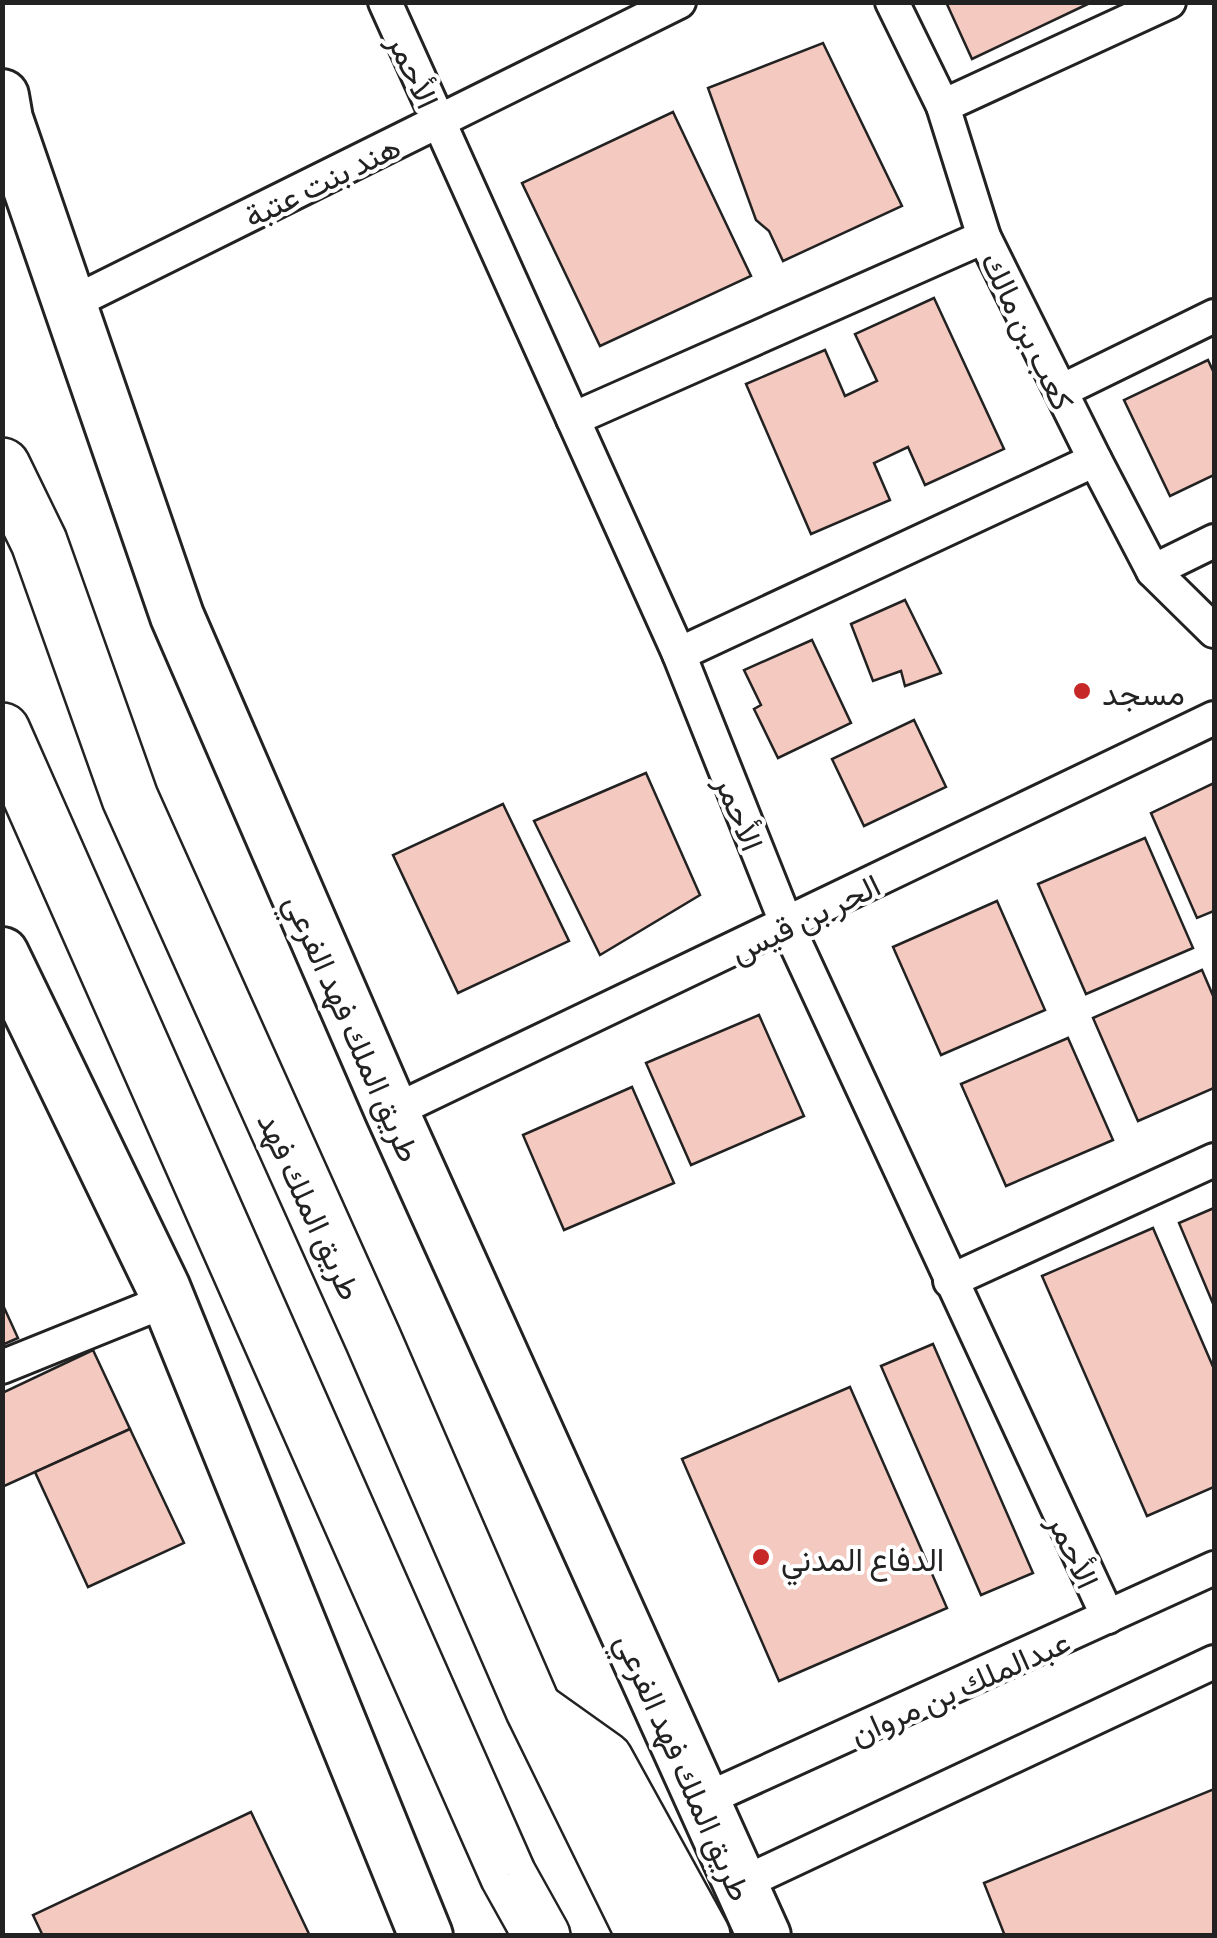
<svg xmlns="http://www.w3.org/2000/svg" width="1217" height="1938" font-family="Literata,Vazirmatn,serif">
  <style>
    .building { fill: #f3c9c0; stroke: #222; stroke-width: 2.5 }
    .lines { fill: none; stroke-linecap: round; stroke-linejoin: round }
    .minor-casing { stroke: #222; stroke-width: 38 }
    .primary-casing { stroke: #222; stroke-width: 58 }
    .motorway-casing { stroke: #222; stroke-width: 60 }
    .minor { stroke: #fff; stroke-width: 32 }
    .primary { stroke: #fff; stroke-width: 52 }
    .motorway { stroke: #fff; stroke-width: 55 }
    .poi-dot { fill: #c62828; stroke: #fff; stroke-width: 4 }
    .labels { text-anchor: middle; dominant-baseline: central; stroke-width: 8; stroke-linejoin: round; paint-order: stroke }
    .street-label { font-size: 32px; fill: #222; stroke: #fff }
    .poi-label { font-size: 32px; fill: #222; stroke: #fff; text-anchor: start }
  </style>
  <rect width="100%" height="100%" fill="#fff"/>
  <!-- building -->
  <g class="building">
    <polygon points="946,2 1092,2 972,59"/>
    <polygon points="823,43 902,206 783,261 769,231 756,220 708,88"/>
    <polygon points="673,112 751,276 600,346 522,183"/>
    <polygon points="934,298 1004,449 925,485 908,447 874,463 890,500 811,534 746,384 825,350 845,396 877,381 855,334"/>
    <polygon points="1208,360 1214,373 1214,475 1170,496 1124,400"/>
    <polygon points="905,600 941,673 905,686 901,671 873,681 851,624"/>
    <polygon points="812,640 851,723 778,758 754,709 761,705 744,670"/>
    <polygon points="914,720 946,787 864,826 832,759"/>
    <polygon points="646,773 700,895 600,955 534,821"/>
    <polygon points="1214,783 1214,911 1197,918 1151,813"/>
    <polygon points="503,804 569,941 458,993 393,855"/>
    <polygon points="1145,838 1193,948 1086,994 1038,884"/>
    <polygon points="997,901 1045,1010 941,1055 893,947"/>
    <polygon points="1202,970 1214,998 1214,1088 1138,1121 1093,1018"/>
    <polygon points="759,1015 804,1116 691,1165 646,1063"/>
    <polygon points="1068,1038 1113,1140 1006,1186 961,1084"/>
    <polygon points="632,1087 674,1183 564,1230 523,1135"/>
    <polygon points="1214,1208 1214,1306 1179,1223"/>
    <polygon points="1153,1228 1214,1369 1214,1487 1147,1516 1042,1276"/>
    <polygon points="2,1303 18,1338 2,1345"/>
    <polygon points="933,1344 1033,1573 981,1595 881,1366"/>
    <polygon points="93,1350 130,1429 2,1487 2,1393"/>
    <polygon points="850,1387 947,1608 779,1681 682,1459"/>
    <polygon points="130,1429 184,1543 88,1587 35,1472"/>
    <polygon points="1214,1789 1214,1936 1005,1936 984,1883"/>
    <polygon points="251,1812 310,1936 43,1936 33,1915"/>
  </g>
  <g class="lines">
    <defs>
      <g id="minor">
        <polyline points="385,2 679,654 787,925 1108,1617"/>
        <polyline points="892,2 943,106 984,237 1095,460 1153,571 1214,631"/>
        <polyline points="943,106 1169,2"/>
        <polyline points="72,303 679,2"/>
        <polyline points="1061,391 1214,316"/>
        <polyline points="573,419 984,237"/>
        <polyline points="1153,571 1214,541"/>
        <polyline points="679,654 1095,460"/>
        <polyline points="392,1112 1214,718"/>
        <polyline points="950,1281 1214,1160"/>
        <polyline points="2,1367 168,1300"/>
        <polyline points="702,1801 1214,1568"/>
        <polyline points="739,1885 1214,1662"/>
      </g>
      <g id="primary">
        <polyline points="2,96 6,119 177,616 392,1112 764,1936"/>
        <polyline points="2,954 163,1287 426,1936"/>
      </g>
      <g id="motorway">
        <polyline points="2,466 39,542 130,798 373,1339 534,1710 645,1936"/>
        <polyline points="2,731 508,1875 542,1936"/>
        <polyline points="539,1713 605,1760 702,1936"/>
      </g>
    </defs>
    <!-- minor casing -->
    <use href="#minor" class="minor-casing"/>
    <!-- primary casing -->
    <use href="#primary" class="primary-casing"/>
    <!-- motorway casing -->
    <use href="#motorway" class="motorway-casing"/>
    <!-- minor -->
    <use href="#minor" class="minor"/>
    <!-- primary -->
    <use href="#primary" class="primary"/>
    <!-- motorway -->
    <use href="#motorway" class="motorway"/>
  </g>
  <!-- markers -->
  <g class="poi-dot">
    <circle cx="1082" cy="691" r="10"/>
    <circle cx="761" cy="1557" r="10"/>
  </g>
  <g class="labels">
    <!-- street labels -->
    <g class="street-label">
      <text transform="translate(416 70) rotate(65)">الأحمر</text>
      <text transform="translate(321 179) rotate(-26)">هند بنت عتبة</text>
      <text transform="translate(1030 330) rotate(64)">كعب بن مالك</text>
      <text transform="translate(742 812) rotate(68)">الأحمر</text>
      <text transform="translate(804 916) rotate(-26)">الحر بن قيس</text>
      <text transform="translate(355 1027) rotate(66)">طريق الملك فهد الفرعي</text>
      <text transform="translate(312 1205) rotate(65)">طريق الملك فهد</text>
      <text transform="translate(1076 1550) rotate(65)">الأحمر</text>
      <text transform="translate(959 1685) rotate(-24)">عبدالملك بن مروان</text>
      <text transform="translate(686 1766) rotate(66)">طريق الملك فهد الفرعي</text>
    </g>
    <!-- poi labels -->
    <g class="poi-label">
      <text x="1102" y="691">مسجد</text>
      <text x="781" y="1557">الدفاع المدني</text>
    </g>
  </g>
  <!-- border -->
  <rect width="1217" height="1938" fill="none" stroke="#222222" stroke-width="10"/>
</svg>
